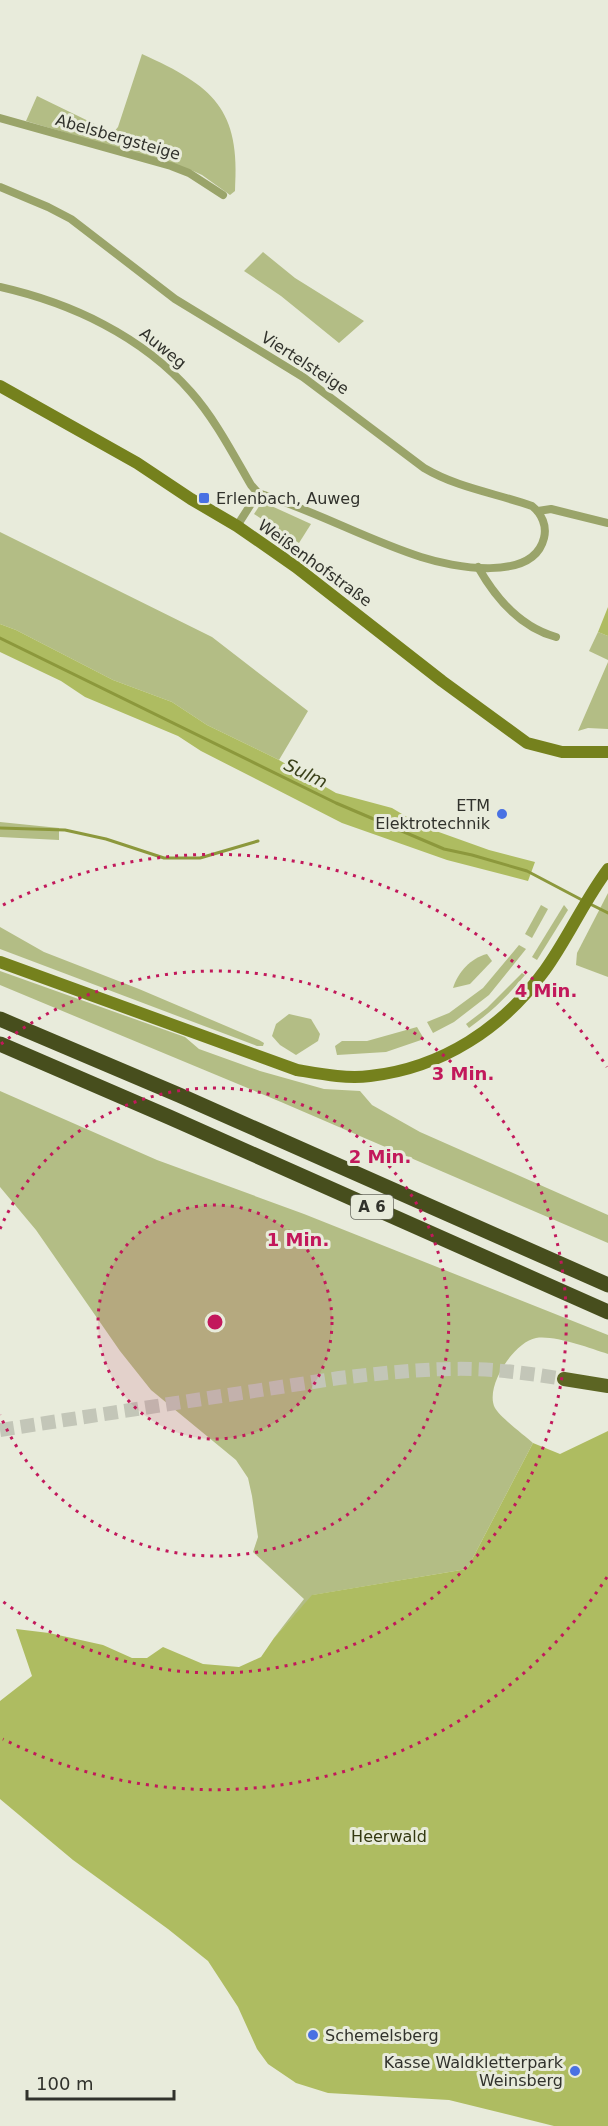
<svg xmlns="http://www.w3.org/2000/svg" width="608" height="2126" font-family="'DejaVu Sans',sans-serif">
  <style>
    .green { fill: #b3bd85 }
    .forest { fill: #aebc61 }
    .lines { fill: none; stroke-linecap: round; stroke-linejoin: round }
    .stream { stroke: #8c983c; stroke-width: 3 }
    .primary-tunnel { stroke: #c3c6b8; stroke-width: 14; stroke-dasharray: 14 7; stroke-linecap: butt }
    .street { stroke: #9aa46a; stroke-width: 8 }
    .secondary { stroke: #75811d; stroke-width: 12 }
    .primary { stroke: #5c6523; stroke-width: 14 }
    .highway { stroke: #474e1d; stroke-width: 15 }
    .ring { fill: none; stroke: #c2185b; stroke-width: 3; stroke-dasharray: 3 6 }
    .poi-dot { fill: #4971e3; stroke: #e8ebdb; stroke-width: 2 }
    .labels { text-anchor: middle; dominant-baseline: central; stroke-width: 6; stroke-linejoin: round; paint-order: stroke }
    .shield { fill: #e8ebdb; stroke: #686a60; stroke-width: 1.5 }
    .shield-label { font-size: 15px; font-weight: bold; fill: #31322c }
    .street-label { font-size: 16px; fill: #31322c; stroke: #e8ebdb }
    .poi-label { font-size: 16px; fill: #31322c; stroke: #e8ebdb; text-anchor: start }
    .park-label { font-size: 16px; fill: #333811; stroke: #e8ebdb }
    .water-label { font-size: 18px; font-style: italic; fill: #3c421b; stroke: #e8ebdb }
    .centre { fill: #c2185b; stroke: #e8ebdb; stroke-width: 3 }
    .ring-label { font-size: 18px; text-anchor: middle; font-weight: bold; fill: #c2185b; stroke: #e8ebdb; stroke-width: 6; stroke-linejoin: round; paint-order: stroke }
  </style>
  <rect width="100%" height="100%" fill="#e8ebdb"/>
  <!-- green -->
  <g class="green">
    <path d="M142 54C213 86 241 109 235 191L230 195 202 175 191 170 26 121 37 96 113 133 118 127Z"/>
    <polygon points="263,252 295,278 364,321 339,343 281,296 244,271"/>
    <polygon points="267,504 311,524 299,543 254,514 260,505"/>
    <polygon points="0,532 212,637 308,711 279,760 207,725 172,702 113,680 16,630 0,624"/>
    <polygon points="598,632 608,636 608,660 589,651"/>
    <polygon points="608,662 608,729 588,728 578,731"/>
    <polygon points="0,822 59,828 59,840 0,837"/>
    <polygon points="608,893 608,977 576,965 577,953"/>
    <polygon points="541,905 548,909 532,938 525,934"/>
    <polygon points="564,905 568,910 537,960 532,957"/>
    <polygon points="0,927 44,952 139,989 259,1040 264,1043 263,1046 257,1046 0,949"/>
    <polygon points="519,945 526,949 489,995 454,1022 433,1033 427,1022 449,1013 483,988"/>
    <path d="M487 954 492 961 470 984 453 988C458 972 471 958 487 954Z"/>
    <polygon points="0,971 185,1037 199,1049 260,1071 324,1089 360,1091 372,1105 420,1132 608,1215 608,1243 281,1102 0,985"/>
    <path d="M522 973 525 975C508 996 490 1013 469 1028L466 1024 487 1008Z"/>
    <polygon points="289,1014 311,1019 320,1034 318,1041 296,1055 280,1045 272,1036 276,1024"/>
    <polygon points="417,1027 424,1039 386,1052 337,1055 335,1046 342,1041 367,1041"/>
    <path d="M0 1091 157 1160 304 1214 608 1335V1354C589 1348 555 1335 536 1338 514 1342 484 1387 495 1408 500 1417 524 1435 533 1443L467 1569 313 1595 274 1638 304 1599 253 1552 258 1537 252 1496 248 1478 236 1460 151 1390 120 1351 36 1230 0 1187Z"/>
  </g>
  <!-- forest -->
  <g class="forest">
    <polygon points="608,607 608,636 598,632"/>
    <polygon points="0,624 16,630 113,680 172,702 207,725 279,760 336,793 392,808 422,826 489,850 535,862 528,881 447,860 342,823 201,751 178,736 85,697 61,681 0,652"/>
    <polygon points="608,1431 608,2126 554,2126 449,2100 328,2093 296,2083 268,2064 257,2049 238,2007 208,1961 168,1929 73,1860 0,1799 0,1701 32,1676 16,1629 49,1633 103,1645 132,1658 147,1658 163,1647 203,1664 239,1667 261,1657 274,1638 312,1595 467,1569 533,1443 560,1454"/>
  </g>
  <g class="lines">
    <!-- stream -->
    <g class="stream">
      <polyline points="0,638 336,803 444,849 472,855 527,871 582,900"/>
      <polyline points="0,828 65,830 106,839 164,858 200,858 258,841"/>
      <polyline points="588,903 608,913"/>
    </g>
    <!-- primary-tunnel -->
    <path class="primary-tunnel" d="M0 1430 339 1378C383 1373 428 1368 472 1369 503 1370 534 1374 564 1379"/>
    <!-- street -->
    <g class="street">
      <polyline points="0,118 171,166 189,173 223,195"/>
      <path d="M0 187 48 207 71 219 175 299 303 377 424 468C458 488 495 493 532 506 542 514 547 526 544 538 533 583 452 567 421 557 365 539 314 510 258 493L251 485C233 454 215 419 191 392 142 336 71 303 0 287"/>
      <polyline points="538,511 551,509 608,523"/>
      <polyline points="237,526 258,493"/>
      <path d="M478 567C496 599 520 627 556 637"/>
    </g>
    <!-- secondary -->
    <g class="secondary">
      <polyline points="0,386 137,463 191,499 237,526 296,567 442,681 527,743 562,752 608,752"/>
      <path d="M0 962 297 1070C321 1074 346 1079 370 1076 442 1068 503 1028 545 970 568 938 584 901 608 869"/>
    </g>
    <!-- primary -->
    <polyline class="primary" points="564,1379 608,1386"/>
    <!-- highway -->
    <g class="highway">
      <polyline points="0,1019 179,1095 608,1285"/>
      <polyline points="0,1044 169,1117 608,1312"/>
    </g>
  </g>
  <!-- distance rings -->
  <circle cx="215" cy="1322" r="117" fill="#c2185b" fill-opacity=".12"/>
  <g class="ring">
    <circle cx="215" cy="1322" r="117"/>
    <path d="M0 1229A234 234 0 1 1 0 1415"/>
    <path d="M1 1044A351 351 0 1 1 1 1600"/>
    <path d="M607 1577A468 468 0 0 1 3 1739M3 905A468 468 0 0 1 607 1067"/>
  </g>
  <!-- markers -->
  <g class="poi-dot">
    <rect x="198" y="492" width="12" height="12" rx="3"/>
    <circle cx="502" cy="814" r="6"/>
    <circle cx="313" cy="2035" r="6"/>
    <circle cx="575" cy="2071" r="6"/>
  </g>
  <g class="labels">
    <!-- shield labels -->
    <rect class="shield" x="351" y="1195" width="42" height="24" rx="4.5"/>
    <g class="shield-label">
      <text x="372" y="1207">A 6</text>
    </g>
    <!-- street labels -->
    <g class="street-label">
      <text transform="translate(118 137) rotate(16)">Abelsbergsteige</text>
      <text transform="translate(163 348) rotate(39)">Auweg</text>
      <text transform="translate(305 363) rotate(33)">Viertelsteige</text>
      <text transform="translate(315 563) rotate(36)">Weißenhofstraße</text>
    </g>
    <!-- poi labels -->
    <g class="poi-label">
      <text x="216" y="498">Erlenbach, Auweg</text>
      <text x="490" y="805" text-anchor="end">ETM<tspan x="490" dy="18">Elektrotechnik</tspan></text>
      <text x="325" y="2035">Schemelsberg</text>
      <text x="563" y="2062" text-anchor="end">Kasse Waldkletterpark<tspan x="563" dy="18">Weinsberg</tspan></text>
    </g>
    <!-- park labels -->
    <g class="park-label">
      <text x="389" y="1836">Heerwald</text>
    </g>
    <!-- water labels -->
    <g class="water-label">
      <text transform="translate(306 773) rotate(26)">Sulm</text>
    </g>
  </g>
  <circle cx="215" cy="1322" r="9" class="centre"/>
  <g class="ring-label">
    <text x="546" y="997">4 Min.</text>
    <text x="463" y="1080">3 Min.</text>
    <text x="380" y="1163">2 Min.</text>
    <text x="298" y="1246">1 Min.</text>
  </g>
  <!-- scale -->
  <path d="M27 2090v9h147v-9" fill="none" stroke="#31322c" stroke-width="3"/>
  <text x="36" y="2090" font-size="18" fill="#31322c" stroke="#e8ebdb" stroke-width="4.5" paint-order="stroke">100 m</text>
</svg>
